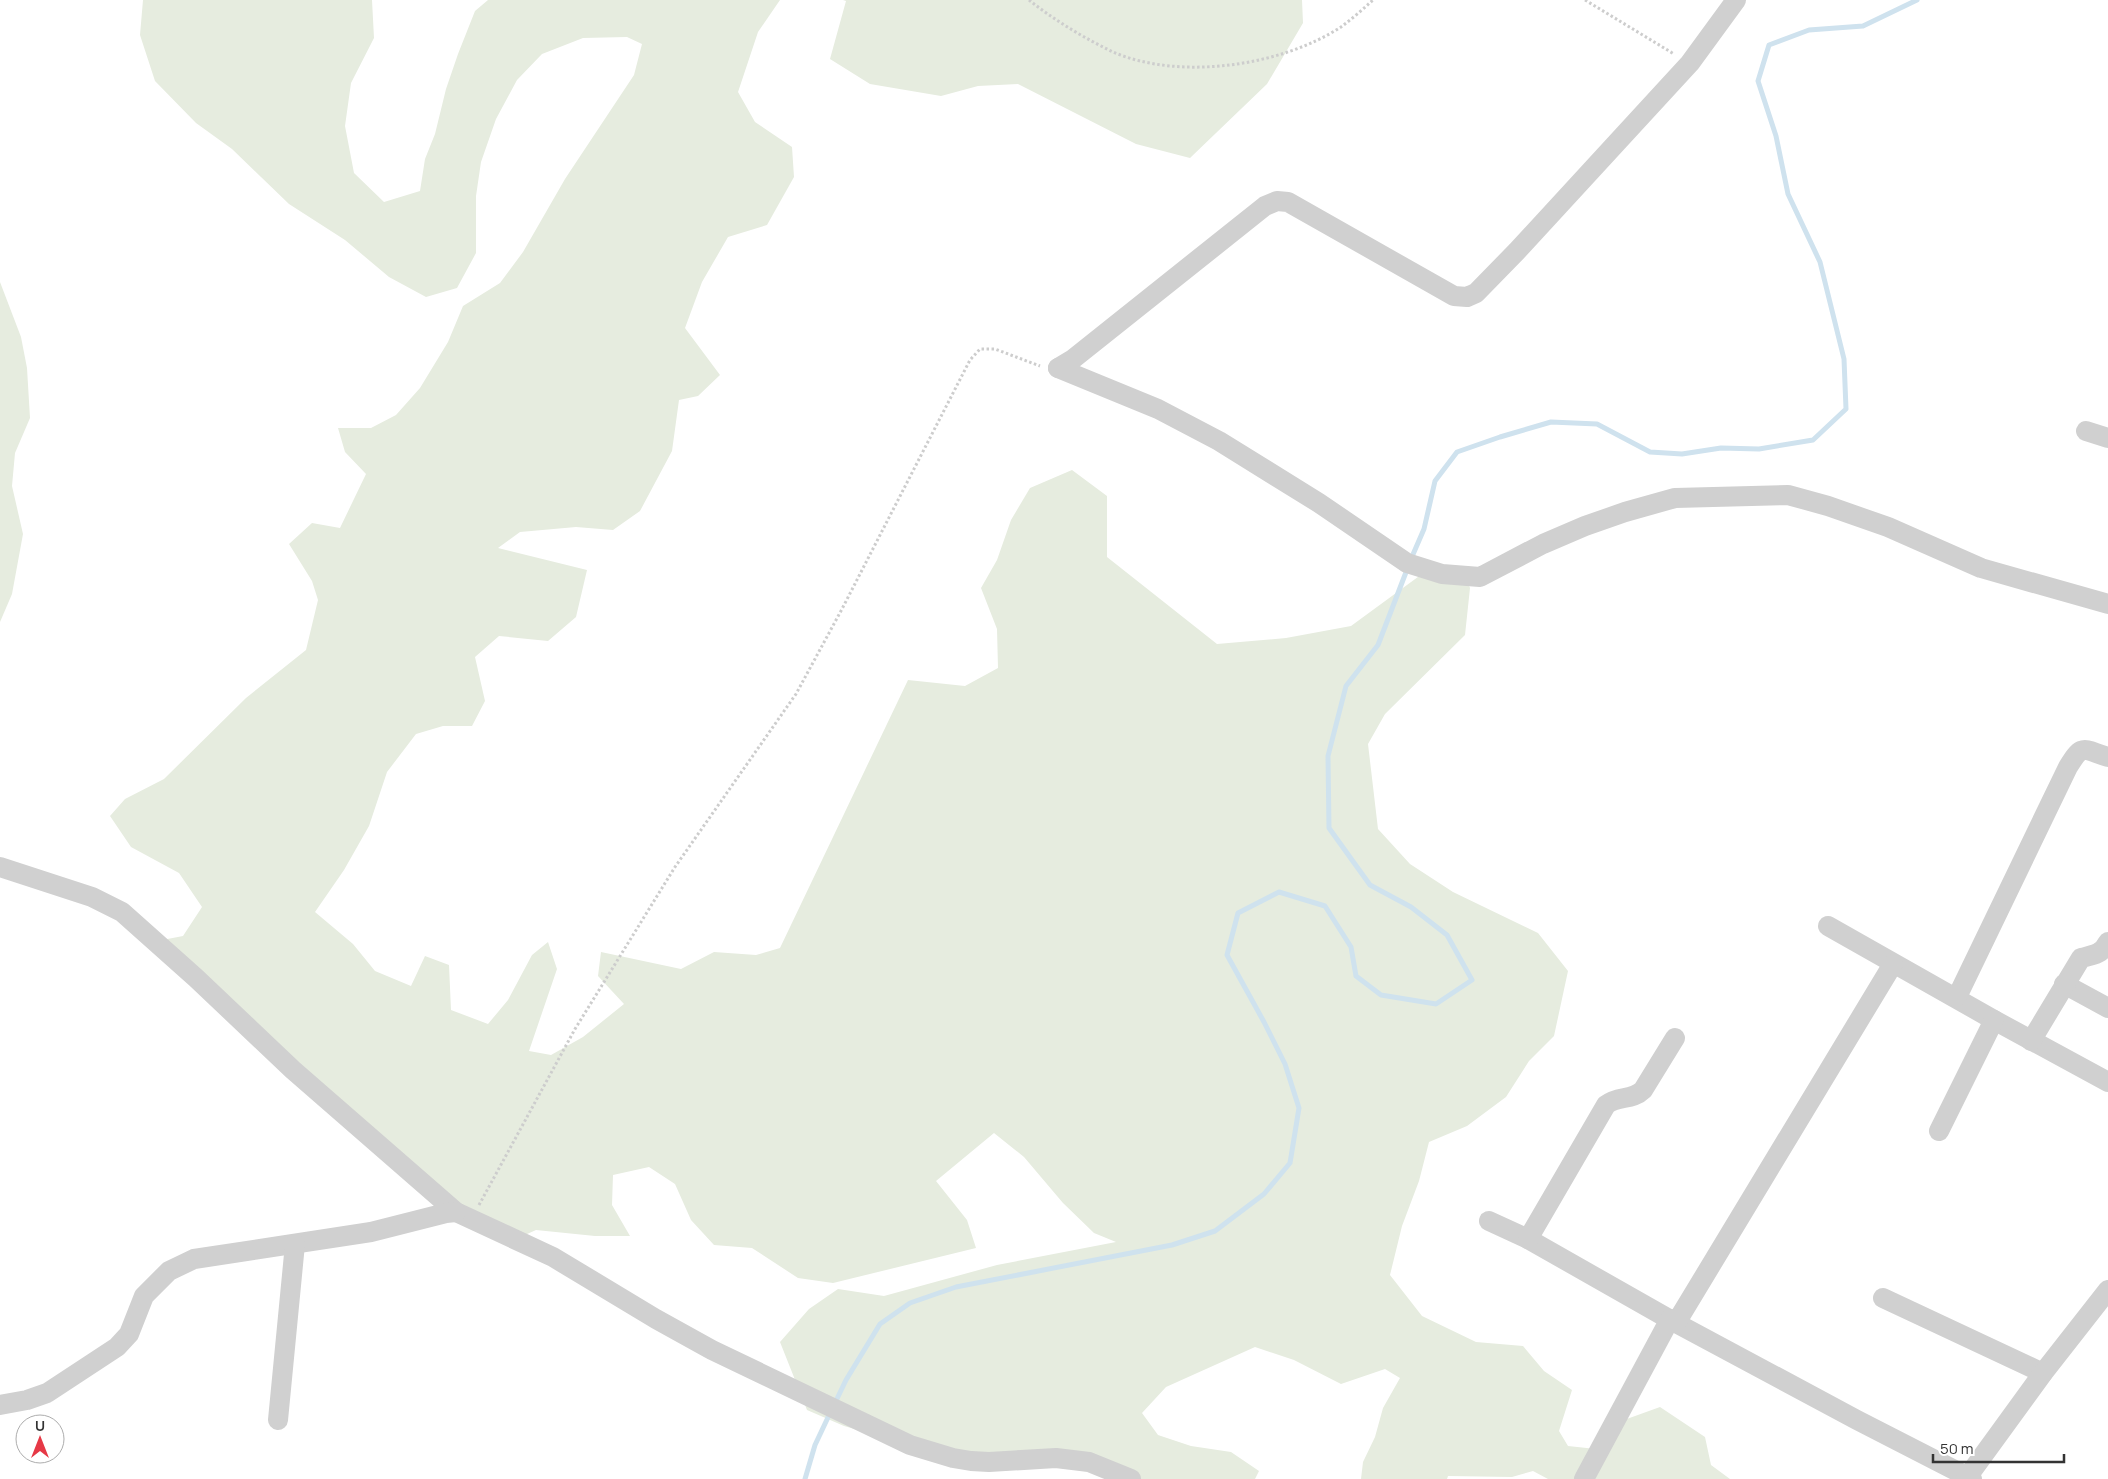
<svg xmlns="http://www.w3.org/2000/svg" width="2108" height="1479" font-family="Manrope,sans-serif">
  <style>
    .green { fill: #e6ecdf }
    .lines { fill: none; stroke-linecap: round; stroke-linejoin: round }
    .stream { stroke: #cfe2ee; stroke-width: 5 }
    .path { stroke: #cdcdcd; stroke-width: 3; stroke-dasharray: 2.5 2.5; stroke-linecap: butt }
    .minor { stroke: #d0d0d0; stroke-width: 20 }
  </style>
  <rect width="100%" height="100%" fill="#fff"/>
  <!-- green -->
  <g class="green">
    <polygon points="143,0 372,0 374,38 351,83 345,126 354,173 384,202 420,191 425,159 435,134 446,89 458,54 475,11 488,0 780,0 758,32 738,92 755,122 792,147 794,177 767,225 728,237 702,282 685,328 720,375 698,396 679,400 672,451 640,511 613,530 576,527 520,532 498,548 587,570 576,617 548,641 499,636 475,657 485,701 472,726 443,726 416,734 387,772 369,826 344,870 315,912 353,944 375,971 411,986 425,956 449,965 451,1010 488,1024 508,1000 532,955 548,942 557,969 529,1051 551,1055 583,1037 624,1004 598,976 601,952 681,969 714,952 756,955 780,948 908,680 965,686 998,668 997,629 981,588 997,560 1011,520 1030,488 1072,470 1107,496 1107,557 1217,644 1286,638 1351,626 1437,563 1463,569 1470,588 1465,635 1385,714 1368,744 1378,829 1410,864 1453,892 1538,933 1568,971 1554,1036 1529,1061 1506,1097 1467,1126 1429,1142 1419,1181 1402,1226 1390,1275 1422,1316 1476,1342 1523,1346 1544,1371 1572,1390 1559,1431 1568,1446 1596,1449 1624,1420 1660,1407 1705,1437 1711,1465 1730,1479 1548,1479 1533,1471 1512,1477 1448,1476 1447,1479 1361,1479 1363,1462 1375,1437 1383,1408 1400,1378 1385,1369 1341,1384 1294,1360 1255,1347 1166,1387 1142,1413 1158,1435 1191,1446 1231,1452 1259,1471 1255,1479 1131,1479 1025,1461 910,1445 844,1426 807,1410 780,1342 809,1309 838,1289 884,1296 997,1265 1116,1242 1094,1233 1063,1203 1024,1157 994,1133 936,1181 967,1220 976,1248 833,1283 798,1278 752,1248 714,1245 691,1220 675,1184 649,1167 613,1175 612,1205 630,1236 595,1236 536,1230 516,1239 483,1224 157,941 183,936 202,907 179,873 131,847 110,816 125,799 164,779 246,698 306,650 318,600 312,581 289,544 312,523 340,528 366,474 345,452 338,428 371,428 396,415 420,388 448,342 463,306 500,283 523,252 565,179 634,75 642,44 627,37 583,38 542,54 517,80 496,119 481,162 476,196 476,253 457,288 426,297 389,277 345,240 289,204 232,149 196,123 155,81 140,35"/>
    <polygon points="843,0 1302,0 1303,23 1267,84 1190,158 1136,144 1018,84 978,86 941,96 870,84 830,59 846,1"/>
    <polygon points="0,282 21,337 27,368 30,418 15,453 12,486 23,534 12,594 0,622"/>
  </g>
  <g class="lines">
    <!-- stream -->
    <g class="stream">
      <polyline points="1411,559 1424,529 1435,481 1457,452 1500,437 1551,422 1597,424 1650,452 1682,454 1721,448 1759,449 1813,440 1846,409 1844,359 1820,262 1788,194 1776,136 1758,81 1769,45 1809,30 1863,26 1917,0"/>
      <polyline points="835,1403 846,1380 880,1324 910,1303 956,1287 1172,1245 1215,1231 1264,1194 1290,1163 1299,1108 1285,1064 1264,1022 1227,955 1238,913 1279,892 1325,906 1351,947 1356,976 1381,995 1436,1004 1472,980 1447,935 1411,907 1370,885 1329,828 1328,756 1346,686 1378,645 1408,567"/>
      <polyline points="805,1479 815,1445 831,1411"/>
    </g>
    <!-- path -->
    <g class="path">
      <path d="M1029 0C1054 20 1084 38 1113 52 1180 81 1281 66 1341 27 1352 19 1363 9 1373 0"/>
      <polyline points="1585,0 1674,54"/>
      <polyline points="479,1205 575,1029 675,867 796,694 842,609 970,360 980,349 995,349 1040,366"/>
    </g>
    <!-- minor -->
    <g class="minor">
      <polyline points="1058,368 1158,409 1219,441 1319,503 1407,563 1442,574 1480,577 1543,544 1585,526 1625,512 1675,498 1788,495 1828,506 1888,527 1981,568 2108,604"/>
      <polyline points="1058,368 1073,359 1265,206 1277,201 1288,202 1454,296 1467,297 1476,293 1517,251 1690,63 1736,0"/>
      <polyline points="2086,431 2108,438"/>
      <polyline points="0,867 92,897 122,912 196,978 293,1070 456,1212 553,1257 656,1319 712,1350 910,1445 953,1458 971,1461 989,1462 1056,1458 1089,1462 1131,1479"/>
      <polyline points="1828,926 1994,1020 2108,1082"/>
      <polyline points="2064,984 2108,1008"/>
      <path d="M1957 997 2068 767C2083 743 2082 749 2108 757"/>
      <path d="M2031 1041 2081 958C2094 955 2102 954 2108 942"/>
      <polyline points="1939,1131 1994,1020"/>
      <polyline points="1489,1221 1528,1239 1676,1323 1857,1420 1972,1479"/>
      <path d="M1528 1239 1606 1105C1618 1095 1632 1101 1643 1090L1675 1038"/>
      <polyline points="1883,1298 2043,1373"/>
      <polyline points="1676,1323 1893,964"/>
      <polyline points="0,1405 27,1400 47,1393 117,1347 129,1334 144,1296 169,1271 194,1259 371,1232 446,1213 456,1212"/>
      <polyline points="278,1420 295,1244"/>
      <polyline points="1584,1479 1670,1319"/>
      <polyline points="1966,1479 2043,1373 2108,1290"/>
    </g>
  </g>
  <!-- north arrow -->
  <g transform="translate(40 1439)"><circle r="24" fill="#ffffff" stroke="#adadad"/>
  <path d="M0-4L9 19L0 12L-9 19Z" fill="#e63946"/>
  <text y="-8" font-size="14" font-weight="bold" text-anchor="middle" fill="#333333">U</text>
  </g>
  <!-- scale -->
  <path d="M1933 1454v8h131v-8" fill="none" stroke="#333333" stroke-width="2.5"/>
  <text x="1940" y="1454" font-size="15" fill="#333333" stroke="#ffffff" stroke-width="4" paint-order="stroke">50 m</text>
</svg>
